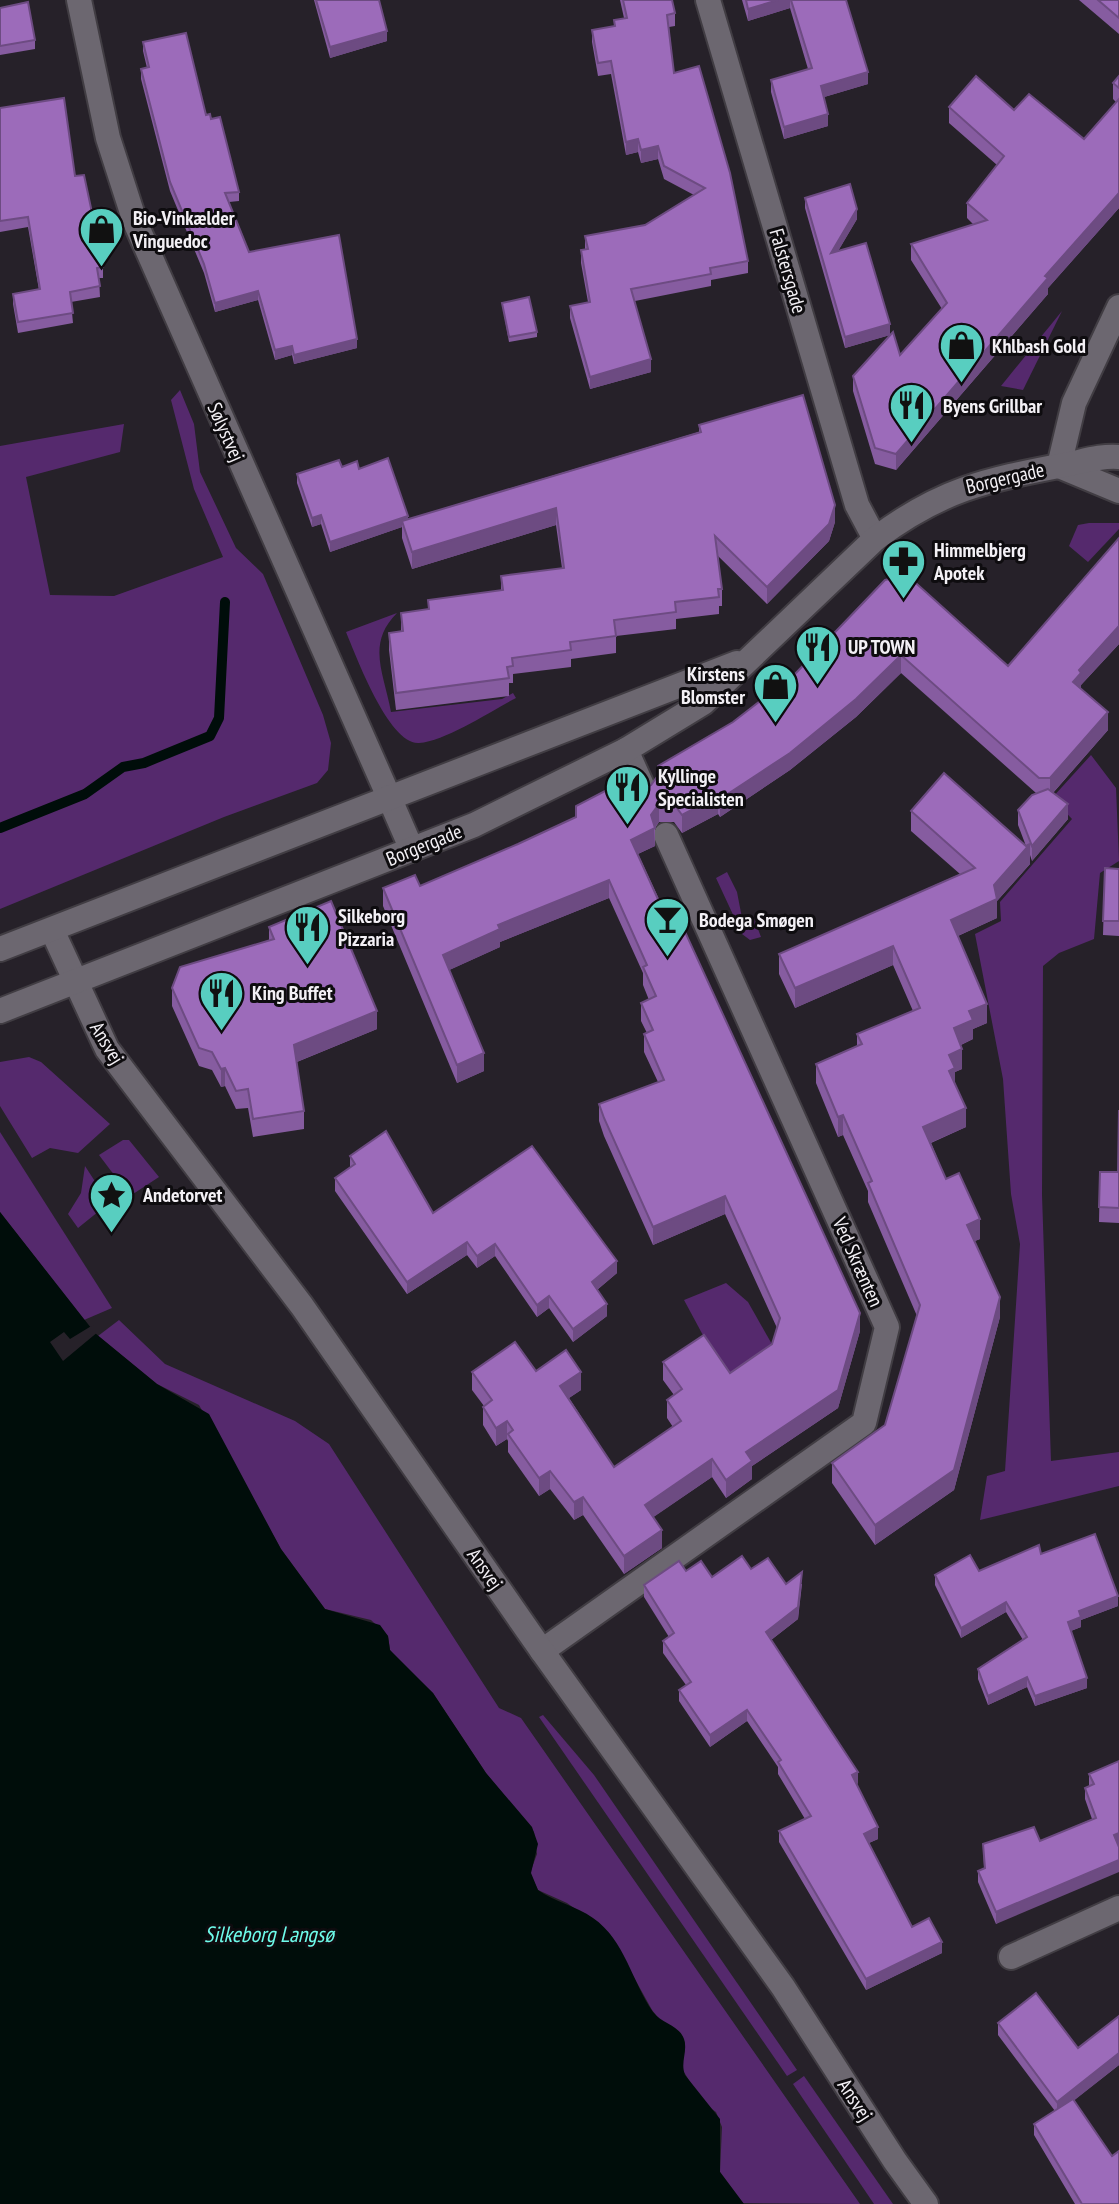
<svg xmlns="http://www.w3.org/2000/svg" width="1119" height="2204" font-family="'PT Sans Narrow',sans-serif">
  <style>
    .green { fill: #55296d }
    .water { fill: #000d0a }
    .pier { fill: #262129 }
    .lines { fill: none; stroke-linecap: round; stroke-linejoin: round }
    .stream { stroke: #000d0a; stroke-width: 10 }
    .minor-casing { stroke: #413d43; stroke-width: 28 }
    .tertiary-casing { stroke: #413d43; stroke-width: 28 }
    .minor { stroke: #6c6770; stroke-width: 24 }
    .tertiary { stroke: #6c6770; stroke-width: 24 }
    .wall { fill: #865ca0 }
    .shaded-wall { fill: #6d4b82 }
    .building { fill: #9c6bba; stroke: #6d4b82; stroke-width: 2 }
    .labels { text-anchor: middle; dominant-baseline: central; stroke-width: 6; stroke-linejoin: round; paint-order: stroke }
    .poi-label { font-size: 20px; font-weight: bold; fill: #f3f0f5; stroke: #0e0c0f; text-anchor: start }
    .street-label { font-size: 20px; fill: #f3f0f5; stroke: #0e0c0f }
    .water-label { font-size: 22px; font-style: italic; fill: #6efceb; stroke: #0e0c0f }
  </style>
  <rect width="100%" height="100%" fill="#262129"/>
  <!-- green -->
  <g class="green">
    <polygon points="1062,311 1023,390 1001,386"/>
    <polygon points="180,390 194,424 200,472 236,548 263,574 323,715 331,743 328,770 317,783 224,817 0,909 0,446 124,424 120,452 26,477 50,595 114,596 223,557 194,489 171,400"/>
    <polygon points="1089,523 1119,523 1119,529 1088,562 1069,546 1078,525"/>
    <path d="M397 613C366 644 384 673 391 712L502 699 513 693 516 698C491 711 446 741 419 743 389 745 356 656 346 632Z"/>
    <polygon points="1091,755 1116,788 1119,861 1100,873 1094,939 1059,953 1043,966 1042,1195 1051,1461 1119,1452 1119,1486 980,1520 987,1476 1005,1471 1020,1244 1011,1194 1003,1079 975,934 1001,921 1000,902 1072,819 1052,798"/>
    <polygon points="727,872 737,892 742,918 753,916 761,937 750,940 742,934 716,878"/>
    <polygon points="29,1057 41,1062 110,1124 78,1153 50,1148 32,1158 0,1106 0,1062"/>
    <polygon points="0,1132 112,1308 84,1320 0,1212"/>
    <polygon points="123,1140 129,1140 159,1177 130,1196 99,1155"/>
    <polygon points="85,1166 109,1203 78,1228 68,1214 81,1193"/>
    <polygon points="726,1283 748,1302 773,1346 726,1378 684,1300"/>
    <polygon points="119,1320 165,1364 295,1421 329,1444 499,1708 521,1718 860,2204 743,2203 720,2172 722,2127 716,2112 702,2102 681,2067 685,2043 680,2032 664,2025 652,2010 610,1934 567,1903 538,1890 530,1873 537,1854 534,1832 486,1773 433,1693 397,1659 390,1650 388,1636 371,1620 325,1609 281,1549 199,1405 157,1384 98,1336"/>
    <polygon points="543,1715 594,1775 797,2070 787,2076 539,1717"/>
    <polygon points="804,2076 893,2204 874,2204 793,2084"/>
  </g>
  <!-- water -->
  <path class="water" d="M0 1212 95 1333 157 1384 209 1414 281 1549 325 1609 380 1625 388 1636 390 1650 433 1693 486 1773 532 1827 538 1844 531 1873 538 1890C555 1902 576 1906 593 1918 625 1940 632 1982 653 2012 662 2024 679 2025 684 2039 688 2052 680 2062 685 2075L720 2119V2172L744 2204H0Z"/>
  <!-- pier -->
  <polygon class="pier" points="93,1325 99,1331 63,1361 50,1342 64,1332 70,1339"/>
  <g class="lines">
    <!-- stream -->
    <polyline class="stream" points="0,828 85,794 123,767 144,763 210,736 219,718 225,602"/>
    <defs>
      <g id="minor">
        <polyline points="79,0 108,138 135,222 389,797"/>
        <polyline points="708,0 857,505 875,539"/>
        <polyline points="626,750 644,790"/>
        <polyline points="542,1651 864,1423 887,1327 666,835"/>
        <polyline points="1011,1957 1119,1908"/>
      </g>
      <g id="tertiary">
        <polyline points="1059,466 1074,403 1119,307"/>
        <polyline points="1059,466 1119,491"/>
        <polyline points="389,797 412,850"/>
        <polyline points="52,930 107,1049 302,1306 542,1651 783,1987 895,2161 926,2204"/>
        <polyline points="0,949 737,663"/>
        <path d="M0 1011 474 825 626 750 703 703 875 539C940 490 985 480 1064 465 1081 462 1101 455 1119 457"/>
      </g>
    </defs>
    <!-- minor casing -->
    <use href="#minor" class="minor-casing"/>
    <!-- tertiary casing -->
    <use href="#tertiary" class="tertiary-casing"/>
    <!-- minor -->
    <use href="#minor" class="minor"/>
    <!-- tertiary -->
    <use href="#tertiary" class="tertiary"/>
  </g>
  <!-- wall -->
  <g class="wall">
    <polygon points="314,0 379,0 387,41 330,58"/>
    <polygon points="620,0 672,0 675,13 675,26 669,27 674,73 748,261 748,273 711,280 711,286 635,301 651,372 590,389 570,318 570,306 588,302 581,263 581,250 585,249 585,236 645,225 694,195 664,179 658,159 641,163 638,152 626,155 611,74 598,76 592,42 592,30 614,26 614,20 624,18"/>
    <polygon points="742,0 846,0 868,84 824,97 828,126 784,139 771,92 771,80 808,69 790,8 748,21"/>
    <polygon points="1079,0 1119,0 1119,34"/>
    <polygon points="0,8 35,40 35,49 0,55"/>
    <polygon points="143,42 206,115 211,119 239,192 239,201 229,202 249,252 357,348 294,364 292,355 275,360 258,300 215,312 204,273 170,191 141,79 141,69 147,68 143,51"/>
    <polygon points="1119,76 1119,208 1048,288 1048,294 896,470 875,464 853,391 853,376 900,355 942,309 911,260 911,244 974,225 967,218 967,203 997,165 949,123 949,107 1014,110 1084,139 1116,102 1113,99 1113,83"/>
    <polygon points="0,108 75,176 103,267 103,278 99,278 100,297 71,302 73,323 18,333 13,304 13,294 39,290 28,227 0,232"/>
    <polygon points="805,198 857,219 838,251 890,335 845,348 805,208"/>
    <polygon points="502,303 537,332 537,337 509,342"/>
    <polygon points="699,425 835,522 829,541 767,604 718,556 722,589 722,606 719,606 719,614 676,619 676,629 616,636 616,653 571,659 571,667 513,674 513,683 509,683 509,696 396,710 389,650 389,633 401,632 401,613 428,610 428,600 501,591 501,576 562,568 556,525 412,569 402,538 402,527 330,552 321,524 312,527 297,483 297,474 342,467 359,469 408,519 699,432"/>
    <polygon points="1119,538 1119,644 1081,685 1081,689 1108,730 1053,793 1068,819 1032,861 1030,855 1030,864 997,901 997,918 958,936 987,1023 973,1029 973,1039 961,1045 962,1069 955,1072 955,1083 966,1127 931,1143 946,1179 980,1239 975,1241 1000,1317 954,1490 875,1545 832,1483 832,1463 885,1425 917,1316 868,1202 868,1191 843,1135 838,1137 816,1083 816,1064 857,1046 857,1034 913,1011 893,965 795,1008 779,974 779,954 960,874 911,831 911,811 1026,846 1018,825 1018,810 1036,793 901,673 856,717 790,770 720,817 718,814 682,833 674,822 659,822 655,828 655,846 638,854 860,1331 838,1408 752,1466 752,1479 726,1498 712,1477 653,1517 662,1548 624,1574 583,1515 574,1520 550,1489 539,1496 508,1452 508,1441 507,1439 496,1446 483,1425 483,1407 484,1406 472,1390 472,1372 536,1371 581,1390 569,1398 614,1467 673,1427 667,1418 667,1400 674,1395 663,1380 663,1362 730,1373 772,1344 777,1328 725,1214 653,1245 604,1136 599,1121 599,1104 658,1082 644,1052 644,1034 647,1033 641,1021 641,1003 649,1000 643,985 643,973 609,898 500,942 500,947 449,970 484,1071 457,1083 383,906 383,888 420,886 518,844 642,787 651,785 658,776 658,766 733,722 795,674 885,580 1008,666"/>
    <polygon points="1105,868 1119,869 1119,936 1103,935"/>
    <polygon points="269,927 377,1029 297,1062 304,1111 304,1129 253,1137 248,1108 236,1109 225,1086 221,1087 212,1070 199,1066 172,1006 172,988 269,940"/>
    <polygon points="1119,1110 1119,1223 1099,1222 1100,1172 1118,1172"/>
    <polygon points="350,1156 433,1213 617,1273 597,1290 607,1316 573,1342 549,1308 537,1317 495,1256 477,1268 467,1255 407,1294 335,1191 335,1178 350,1168"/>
    <polygon points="1041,1554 1118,1606 1081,1620 1081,1627 1071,1631 1087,1688 1035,1706 1027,1687 988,1705 978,1679 978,1669 1023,1640 1006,1612 961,1638 935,1585 935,1575 979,1571"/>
    <polygon points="751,1569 786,1584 802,1584 798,1619 771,1640 858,1783 857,1784 878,1839 869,1843 912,1927 942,1953 866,1990 779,1842 779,1831 805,1819 778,1774 778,1767 747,1721 710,1747 679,1701 679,1690 686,1685 663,1653 663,1641 669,1637 644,1597 644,1585 686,1571 712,1577"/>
    <polygon points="1119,1761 1118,1845 996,1924 978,1882 978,1871 984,1868 983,1844 1040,1841 1092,1819 1085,1799 1085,1788 1089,1786 1089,1774"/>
    <polygon points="1119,2016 1119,2065 1074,2100 1119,2204 1075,2204 1034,2135 1034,2124 1055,2111 998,2035 998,2023 1078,2048"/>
  </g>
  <!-- shaded-wall -->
  <g class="shaded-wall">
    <polygon points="778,0 790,0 790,8 748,21 748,9"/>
    <polygon points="387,31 387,41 330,58 330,47"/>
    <polygon points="868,72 868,84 821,98 821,86"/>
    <polygon points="828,114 828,126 784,139 784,127"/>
    <polygon points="638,139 638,152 626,155 626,142"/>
    <polygon points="658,146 658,159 641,163 641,150"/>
    <polygon points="1119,193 1119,208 1048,288 1048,294 896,470 896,454 1045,276"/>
    <polygon points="857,209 857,219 831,263 831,253"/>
    <polygon points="258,291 258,300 215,312 215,303"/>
    <polygon points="890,324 890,335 845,348 845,337"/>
    <polygon points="357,339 357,348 294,364 294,355"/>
    <polygon points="292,346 292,355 275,360 275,350"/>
    <polygon points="651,359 651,372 590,389 590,377"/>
    <polygon points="835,505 835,522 829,541 767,604 767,587"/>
    <polygon points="556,508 556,525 412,569 412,552"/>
    <polygon points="321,515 321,524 312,527 312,518"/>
    <polygon points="408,516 408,525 402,521 402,527 330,552 330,542"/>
    <polygon points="1119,626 1119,644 1081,685 1081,691 1073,682 1079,670"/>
    <polygon points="901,655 901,673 856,717 790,770 720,817 720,799"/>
    <polygon points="1108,712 1108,730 1050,796 1050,778"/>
    <polygon points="718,796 718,814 682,833 682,815"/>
    <polygon points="659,804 659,822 654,828 655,846 631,857 631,840"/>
    <polygon points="1068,804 1068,819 1032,861 1032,846"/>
    <polygon points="1030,844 1030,864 997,901 997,918 951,939 951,920 994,885"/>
    <polygon points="609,880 609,898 500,942 500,947 443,973 443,955 498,925"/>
    <polygon points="893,946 893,965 795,1008 795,988"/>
    <polygon points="987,1004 987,1023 973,1029 973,1039 954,1048 954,1028 969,1011"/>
    <polygon points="377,1011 377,1029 294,1063 294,1045"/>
    <polygon points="962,1049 962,1069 955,1072 955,1088 949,1090 949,1055"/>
    <polygon points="484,1053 484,1071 457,1083 457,1065"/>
    <polygon points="225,1068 225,1086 221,1087 221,1069"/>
    <polygon points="966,1108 966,1127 923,1146 923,1127"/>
    <polygon points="843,1115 843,1135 838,1137 838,1117"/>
    <polygon points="725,1196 725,1214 653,1245 653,1227"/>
    <polygon points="980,1219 980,1239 967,1244 967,1225"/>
    <polygon points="467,1242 467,1255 407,1294 407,1282"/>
    <polygon points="495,1244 495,1256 477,1268 477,1256"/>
    <polygon points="617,1261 617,1273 592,1294 592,1282"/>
    <polygon points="549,1296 549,1308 537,1317 537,1305"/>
    <polygon points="1000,1297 1000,1317 954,1490 875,1545 875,1525"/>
    <polygon points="607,1304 607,1316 573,1342 573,1329"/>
    <polygon points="860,1313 860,1331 838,1408 752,1466 752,1479 726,1498 726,1480 746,1452"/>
    <polygon points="581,1372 581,1390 560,1404 560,1386"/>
    <polygon points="507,1421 507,1439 496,1446 496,1428"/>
    <polygon points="712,1459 712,1477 645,1523 645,1505"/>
    <polygon points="550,1471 550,1489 539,1496 539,1478"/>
    <polygon points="583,1497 583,1515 574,1520 574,1502"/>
    <polygon points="662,1530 662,1548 624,1574 624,1556"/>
    <polygon points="802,1572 798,1619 766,1644 766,1632"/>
    <polygon points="1118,1596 1118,1606 1081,1620 1081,1627 1068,1632 1068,1622 1079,1611"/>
    <polygon points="1006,1602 1006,1612 961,1638 961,1628"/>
    <polygon points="1027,1677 1027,1687 988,1705 988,1696"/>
    <polygon points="1087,1678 1087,1688 1035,1706 1035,1696"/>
    <polygon points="747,1710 747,1721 710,1747 710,1735"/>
    <polygon points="858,1772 858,1783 852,1787 852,1775"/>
    <polygon points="878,1827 878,1839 864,1845 864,1834"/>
    <polygon points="1119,1833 1119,1845 1114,1847 1114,1835"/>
    <polygon points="1119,1860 1119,1872 996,1924 996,1912"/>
    <polygon points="942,1942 942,1953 866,1990 866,1979"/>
    <polygon points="1119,2053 1119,2065 1057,2114 1057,2102"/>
  </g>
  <!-- building -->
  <g class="building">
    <polygon points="316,0 379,0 387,31 330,47"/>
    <polygon points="623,0 672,0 675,13 667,15 674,73 699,66 730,173 748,261 710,268 711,274 631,289 651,359 590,377 570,306 590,302 581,250 588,249 585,236 645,225 705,188 664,166 658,146 641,150 638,139 626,142 611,61 598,63 592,30 615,26 614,20 627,18"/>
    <polygon points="746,0 778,0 748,9"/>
    <polygon points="791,0 846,0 868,72 821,86 828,114 784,127 771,80 812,68"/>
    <polygon points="1098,0 1119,0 1119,18"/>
    <polygon points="28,2 35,40 0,46 0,8"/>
    <polygon points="186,33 206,115 210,114 211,119 220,117 239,192 225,193 249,252 339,235 357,339 294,355 292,346 275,350 258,291 215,303 204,264 170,182 141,69 149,67 143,42"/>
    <polygon points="976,76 1014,110 1029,94 1084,139 1119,99 1119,193 1045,276 1048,278 896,454 875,448 853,376 893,332 900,355 947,303 911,244 987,220 967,203 1004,156 949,107"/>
    <polygon points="1119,76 1119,88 1113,83"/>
    <polygon points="64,98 75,176 84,175 98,241 103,267 97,268 100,286 70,292 73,313 18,322 13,294 40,289 28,217 0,221 0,108"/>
    <polygon points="850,184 857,209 831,253 866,243 890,324 845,337 805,198"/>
    <polygon points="529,297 537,332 509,337 502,303"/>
    <polygon points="803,395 835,505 829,524 767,587 715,536 722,589 718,589 719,597 675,602 676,612 614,620 616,636 570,642 571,650 512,658 513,666 507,667 509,678 396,693 389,633 403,631 401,613 429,609 428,600 503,590 501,576 564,568 556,508 412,552 402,521 701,432 699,425"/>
    <polygon points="388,458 408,516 330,542 321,515 312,518 297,474 339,460 342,467 357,461 359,469"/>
    <polygon points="1119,538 1119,626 1079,670 1081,673 1073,682 1108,712 1050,778 1039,778 901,655 856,699 790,753 720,799 718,796 682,815 674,804 659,804 651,815 655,828 631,840 671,928 681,923 860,1313 838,1390 746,1452 752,1461 726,1480 712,1459 645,1505 662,1530 624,1556 583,1497 574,1502 550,1471 539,1478 508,1434 513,1430 507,1421 496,1428 483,1407 492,1400 472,1372 515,1342 536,1371 566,1350 581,1372 560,1386 614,1467 681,1421 667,1400 682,1389 663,1362 704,1335 730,1373 772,1344 780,1318 725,1196 653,1227 604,1118 599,1104 664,1080 644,1034 653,1030 641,1003 656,996 643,967 647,965 609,880 498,925 500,929 443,955 484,1053 457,1065 383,888 415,875 420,886 518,844 576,817 576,806 630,778 642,787 651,785 659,774 658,766 733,722 795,674 885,580 907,575 1008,666"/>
    <polygon points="944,773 1026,846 1030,844 994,885 997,899 951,920 987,1004 969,1011 973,1020 954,1028 962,1049 949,1055 955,1068 949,1071 966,1108 923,1127 946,1179 959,1173 980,1219 967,1225 1000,1297 954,1470 875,1525 832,1463 885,1425 920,1305 868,1183 872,1181 843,1115 838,1117 816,1064 862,1044 857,1034 920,1008 893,946 795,988 779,954 975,868 911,811"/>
    <polygon points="1048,789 1068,804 1032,846 1018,810 1032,795"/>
    <polygon points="1105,868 1119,869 1119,921 1103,921"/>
    <polygon points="331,901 377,1011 294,1045 304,1111 253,1119 248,1089 236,1091 225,1068 221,1069 212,1052 199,1048 172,988 180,967 274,939 269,927"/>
    <polygon points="1119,1110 1119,1208 1099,1207 1100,1172 1118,1172"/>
    <polygon points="386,1131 433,1213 532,1146 617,1261 592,1282 607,1304 573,1329 549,1296 537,1305 495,1244 477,1256 467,1242 407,1282 335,1178 355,1164 350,1156"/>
    <polygon points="1095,1534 1118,1596 1079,1611 1081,1617 1068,1622 1087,1678 1035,1696 1027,1677 988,1696 978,1669 1027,1637 1006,1602 961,1628 935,1575 970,1555 979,1571 1039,1545 1041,1554"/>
    <polygon points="742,1556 751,1569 768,1558 786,1584 802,1572 798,1607 766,1632 858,1772 852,1775 878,1827 864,1834 912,1927 929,1918 942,1942 866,1979 779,1831 811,1816 778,1762 781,1760 747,1710 710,1735 679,1690 691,1682 663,1641 674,1633 644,1585 679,1561 686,1571 701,1561 712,1577"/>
    <polygon points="1119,1761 1119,1833 1114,1835 1119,1847 1119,1860 996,1912 978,1871 985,1868 983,1844 1034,1827 1040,1841 1096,1818 1085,1788 1094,1784 1089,1774"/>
    <polygon points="1036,1993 1078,2048 1119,2016 1119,2053 1057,2102 998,2023"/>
    <polygon points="1073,2099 1112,2156 1119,2151 1119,2204 1082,2204 1034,2124"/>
  </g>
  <!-- icons -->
  <defs>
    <symbol id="shop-pin" viewBox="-11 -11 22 30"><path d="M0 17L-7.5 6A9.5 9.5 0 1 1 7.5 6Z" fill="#58cec0" stroke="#0e0c0f"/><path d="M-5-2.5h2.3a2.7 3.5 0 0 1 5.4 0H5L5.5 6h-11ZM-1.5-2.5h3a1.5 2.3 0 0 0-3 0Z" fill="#111"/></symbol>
    <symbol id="restaurant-pin" viewBox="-11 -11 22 30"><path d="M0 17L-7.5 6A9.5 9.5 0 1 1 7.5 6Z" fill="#58cec0" stroke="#0e0c0f"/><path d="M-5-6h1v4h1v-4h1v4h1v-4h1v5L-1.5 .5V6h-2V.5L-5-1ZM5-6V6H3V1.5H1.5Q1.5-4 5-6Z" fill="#111"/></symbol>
    <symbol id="pharmacy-pin" viewBox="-11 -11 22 30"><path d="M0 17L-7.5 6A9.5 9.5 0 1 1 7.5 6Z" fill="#58cec0" stroke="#0e0c0f"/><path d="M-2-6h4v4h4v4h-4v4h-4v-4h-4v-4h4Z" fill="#111"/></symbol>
    <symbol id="bar-pin" viewBox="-11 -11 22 30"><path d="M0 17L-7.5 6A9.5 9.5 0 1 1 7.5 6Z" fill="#58cec0" stroke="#0e0c0f"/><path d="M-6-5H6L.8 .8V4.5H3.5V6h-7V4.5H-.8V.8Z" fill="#111"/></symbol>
    <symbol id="sight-pin" viewBox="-11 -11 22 30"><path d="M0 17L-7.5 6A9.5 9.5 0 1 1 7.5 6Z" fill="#58cec0" stroke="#0e0c0f"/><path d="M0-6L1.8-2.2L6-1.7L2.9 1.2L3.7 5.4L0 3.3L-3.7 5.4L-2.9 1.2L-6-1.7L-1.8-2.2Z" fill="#111"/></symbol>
  </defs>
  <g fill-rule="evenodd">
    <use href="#shop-pin" x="76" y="204" width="51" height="69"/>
    <use href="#shop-pin" x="936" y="320" width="51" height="69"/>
    <use href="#restaurant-pin" x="886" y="380" width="51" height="69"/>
    <use href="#pharmacy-pin" x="878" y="536" width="51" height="69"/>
    <use href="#restaurant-pin" x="792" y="622" width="51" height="69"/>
    <use href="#shop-pin" x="750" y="660" width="51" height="69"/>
    <use href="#restaurant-pin" x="602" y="762" width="51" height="69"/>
    <use href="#bar-pin" x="642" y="894" width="51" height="69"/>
    <use href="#restaurant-pin" x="282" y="902" width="51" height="69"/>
    <use href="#restaurant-pin" x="196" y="968" width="51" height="69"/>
    <use href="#sight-pin" x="86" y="1170" width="51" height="69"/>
  </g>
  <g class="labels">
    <!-- poi labels -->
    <g class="poi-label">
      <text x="133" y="218">Bio-Vinkælder<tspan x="133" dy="23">Vinguedoc</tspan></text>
      <text x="992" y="346">Khlbash Gold</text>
      <text x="943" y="406">Byens Grillbar</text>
      <text x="934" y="550">Himmelbjerg<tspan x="934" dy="23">Apotek</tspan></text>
      <text x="848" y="647">UP TOWN</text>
      <text x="745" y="674" text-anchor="end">Kirstens<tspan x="745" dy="23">Blomster</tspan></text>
      <text x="658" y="776">Kyllinge<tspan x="658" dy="23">Specialisten</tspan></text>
      <text x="338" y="916">Silkeborg<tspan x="338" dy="23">Pizzaria</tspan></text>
      <text x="699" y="920">Bodega Smøgen</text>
      <text x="252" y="993">King Buffet</text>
      <text x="143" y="1195">Andetorvet</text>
    </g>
    <!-- street labels -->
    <g class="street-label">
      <text transform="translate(788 271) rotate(74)">Falstersgade</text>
      <text transform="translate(226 432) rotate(66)">Sølystvej</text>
      <text transform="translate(1005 478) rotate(-13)">Borgergade</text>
      <text transform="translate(424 845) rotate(-22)">Borgergade</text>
      <text transform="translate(107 1043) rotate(59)">Ansvej</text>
      <text transform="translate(858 1262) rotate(66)">Ved Skrænten</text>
      <text transform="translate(485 1569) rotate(55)">Ansvej</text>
      <text transform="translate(855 2100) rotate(57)">Ansvej</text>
    </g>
    <!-- water labels -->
    <g class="water-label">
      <text x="269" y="1934">Silkeborg Langsø</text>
    </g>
  </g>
</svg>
